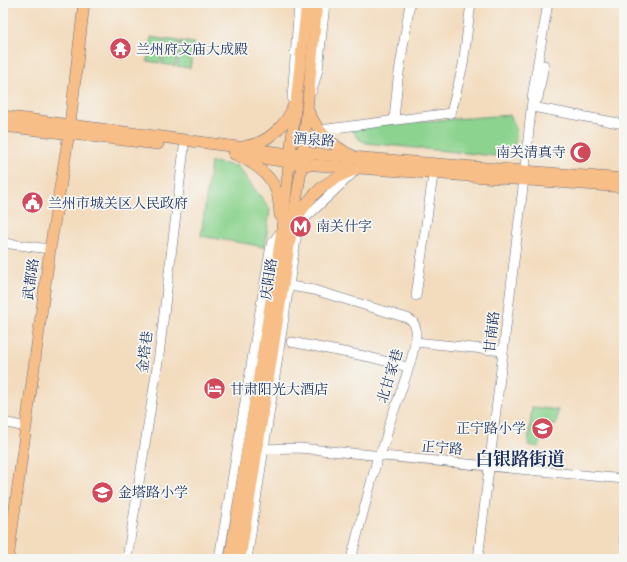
<svg xmlns="http://www.w3.org/2000/svg" width="627" height="562" font-family="Cardo,'Noto Serif SC',serif">
  <style>
    .park { fill: #8bd38e; stroke: #538176 }
    .lines { fill: none; stroke-linecap: round; stroke-linejoin: round }
    .minor-casing { stroke: #676c80; stroke-width: 10 }
    .major-casing { stroke: #676c80; stroke-width: 12 }
    .minor { stroke: #fff; stroke-width: 9 }
    .major { stroke: #f7be87; stroke-width: 11 }
    .labels { text-anchor: middle; dominant-baseline: central; stroke-width: 3.5; stroke-linejoin: round; paint-order: stroke }
    .poi-label { font-size: 14px; fill: #1b2f5e; stroke: #f6f6f2; text-anchor: start }
    .street-label { font-size: 14px; fill: #1b2f5e; stroke: #f6f6f2 }
    .district-label { font-size: 18px; font-weight: bold; fill: #1b2f5e; stroke: #f6f6f2 }
  </style>
  <rect width="100%" height="100%" fill="#f6f6f2"/>
  <filter id="ink" filterUnits="userSpaceOnUse"><feTurbulence type="fractalNoise" baseFrequency=".025" numOctaves="2"/><feDisplacementMap in="SourceGraphic" scale="8" xChannelSelector="R" yChannelSelector="G"/><feConvolveMatrix kernelMatrix="1 2 1 2 8 2 1 2 1" color-interpolation-filters="sRGB"/></filter>
  <filter id="wash" filterUnits="userSpaceOnUse"><feTurbulence type="fractalNoise" baseFrequency=".012" numOctaves="4" result="noise"/><feDisplacementMap in="SourceGraphic" scale="16" xChannelSelector="R" yChannelSelector="G"/><feGaussianBlur stdDeviation="0.9" result="paint"/><feColorMatrix in="noise" values="0 0 0 0 0 0 0 0 0 0 0 0 0 0 0 0 0 1.4 0 .05"/><feComposite in="paint" operator="in"/></filter>
  <g filter="url(#wash)">
    <rect width="100%" height="100%" fill="#f3dcbe"/>
    <!-- park -->
    <g class="park">
      <polygon points="151,37 164,39 160,63 147,61"/>
      <polygon points="166,39 179,41 175,66 162,64"/>
      <polygon points="181,41 194,43 190,68 177,66"/>
      <path d="M510 115C521 135 520 150 495 156L367 143 360 140 351 129 355 126Z"/>
      <polygon points="211,162 237,166 270,209 265,247 201,236"/>
      <polygon points="532,407 558,410 556,425 542,424 539,447 528,445"/>
    </g>
  </g>
  <g filter="url(#ink)">
    <g class="lines">
      <defs>
        <g id="minor">
          <polyline points="312,91 318,70 325,3"/>
          <polyline points="292,99 299,3"/>
          <polyline points="535,103 538,98 544,65"/>
          <polyline points="532,107 624,124"/>
          <polyline points="394,119 398,79 410,3"/>
          <polyline points="320,130 451,113 463,65 471,3"/>
          <polyline points="299,224 355,171"/>
          <polyline points="3,243 50,249"/>
          <path d="M284 285 314 290 407 318C412 320 415 323 416 329 418 349 397 401 390 422 386 434 386 446 378 456L351 559"/>
          <polyline points="416,296 433,175"/>
          <polyline points="291,342 369,357 408,367"/>
          <polyline points="415,342 503,351"/>
          <polyline points="3,422 26,427"/>
          <polyline points="258,449 299,448 624,479"/>
          <polyline points="624,521 624,540"/>
          <polyline points="127,559 159,355 184,148"/>
          <polyline points="219,559 271,245 282,230"/>
          <polyline points="247,559 300,213"/>
          <polyline points="478,559 523,187 533,91 548,3"/>
        </g>
        <g id="major">
          <path d="M307 108C316 130 332 146 353 156"/>
          <polyline points="3,116 290,154 303,153 624,179"/>
          <polyline points="3,126 158,144"/>
          <path d="M246 146C266 144 287 125 293 106"/>
          <path d="M234 154C249 160 270 173 276 190 279 197 279 207 280 215"/>
          <polyline points="248,156 302,164 624,187"/>
          <path d="M296 219C313 192 325 181 354 170"/>
          <polyline points="8,559 50,249 69,133 84,3"/>
          <polyline points="230,559 281,237 307,3"/>
          <polyline points="240,559 302,164 317,3"/>
        </g>
      </defs>
      <!-- minor casing -->
      <use href="#minor" class="minor-casing"/>
      <!-- major casing -->
      <use href="#major" class="major-casing"/>
      <!-- minor -->
      <use href="#minor" class="minor"/>
      <!-- major -->
      <use href="#major" class="major"/>
    </g>
  </g>
  <!-- icons -->
  <defs>
    <symbol id="temple-disc" viewBox="-11 -11 22 22"><circle r="9.5" fill="#d1495b" stroke="#f6f6f2"/><path d="M0-6L5-2H3V0L6.5 2.5H4V6H1.5V3h-3V6H-4V2.5H-6.5L-3 0V-2H-5Z" fill="#fff"/></symbol>
    <symbol id="mosque-disc" viewBox="-11 -11 22 22"><circle r="9.5" fill="#d1495b" stroke="#f6f6f2"/><path d="M3.5-4.9A6 6 0 1 0 3.5 4.9A5 5 0 1 1 3.5-4.9Z" fill="#fff"/></symbol>
    <symbol id="civic-disc" viewBox="-11 -11 22 22"><circle r="9.5" fill="#d1495b" stroke="#f6f6f2"/><path d="M-.6-6.5H3V-4.5H.6V-3L4-1V1h2V6H-6V1h2V-1L-.6-3ZM-1.2 2.5V6h2.4V2.5Z" fill="#fff"/></symbol>
    <symbol id="metro-disc" viewBox="-11 -11 22 22"><circle r="9.5" fill="#d1495b" stroke="#f6f6f2"/><path d="M-5.5 5V-5H-3L0 0L3-5H5.5V5H3V-.5L0 4L-3-.5V5Z" fill="#fff"/></symbol>
    <symbol id="hotel-disc" viewBox="-11 -11 22 22"><circle r="9.5" fill="#d1495b" stroke="#f6f6f2"/><path d="M-6-4.5h1.5V1H6V5H4.5V3h-9V5H-6ZM-4 0a1.8 1.8 0 1 1 3.6 0ZM.5 0V-2.5h3Q6-2.5 6 0Z" fill="#fff"/></symbol>
    <symbol id="school-disc" viewBox="-11 -11 22 22"><circle r="9.5" fill="#d1495b" stroke="#f6f6f2"/><path d="M0-5L7-2L0 1L-7-2ZM-4 1L0 2.5L4 1V4Q0 6-4 4Z" fill="#fff"/></symbol>
  </defs>
  <g fill-rule="evenodd">
    <use href="#temple-disc" x="108" y="36" width="25" height="25"/>
    <use href="#mosque-disc" x="568" y="140" width="25" height="25"/>
    <use href="#civic-disc" x="20" y="190" width="25" height="25"/>
    <use href="#metro-disc" x="288" y="214" width="25" height="25"/>
    <use href="#hotel-disc" x="202" y="376" width="25" height="25"/>
    <use href="#school-disc" x="530" y="416" width="25" height="25"/>
    <use href="#school-disc" x="90" y="480" width="25" height="25"/>
  </g>
  <g class="labels">
    <!-- poi labels -->
    <g class="poi-label">
      <text x="136" y="49">兰州府文庙大成殿</text>
      <text x="566" y="152" text-anchor="end">南关清真寺</text>
      <text x="48" y="203">兰州市城关区人民政府</text>
      <text x="316" y="226">南关什字</text>
      <text x="230" y="389">甘肃阳光大酒店</text>
      <text x="526" y="428" text-anchor="end">正宁路小学</text>
      <text x="118" y="492">金塔路小学</text>
    </g>
    <!-- street labels -->
    <g class="street-label">
      <text transform="translate(314 140) rotate(4)">酒泉路</text>
      <text transform="translate(31 279) rotate(-82)">武都路</text>
      <text transform="translate(269 279) rotate(-81)">庆阳路</text>
      <text transform="translate(492 332) rotate(-83)">甘南路</text>
      <text transform="translate(145 352) rotate(-83)">金塔巷</text>
      <text transform="translate(390 376) rotate(-73)">北甘家巷</text>
      <text transform="translate(442 448) rotate(5)">正宁路</text>
    </g>
    <!-- district labels -->
    <g class="district-label">
      <text x="520" y="459">白银路街道</text>
    </g>
  </g>
  <!-- margin -->
  <rect width="627" height="562" fill="none" stroke="#f6f6f2" stroke-width="16"/>
</svg>
